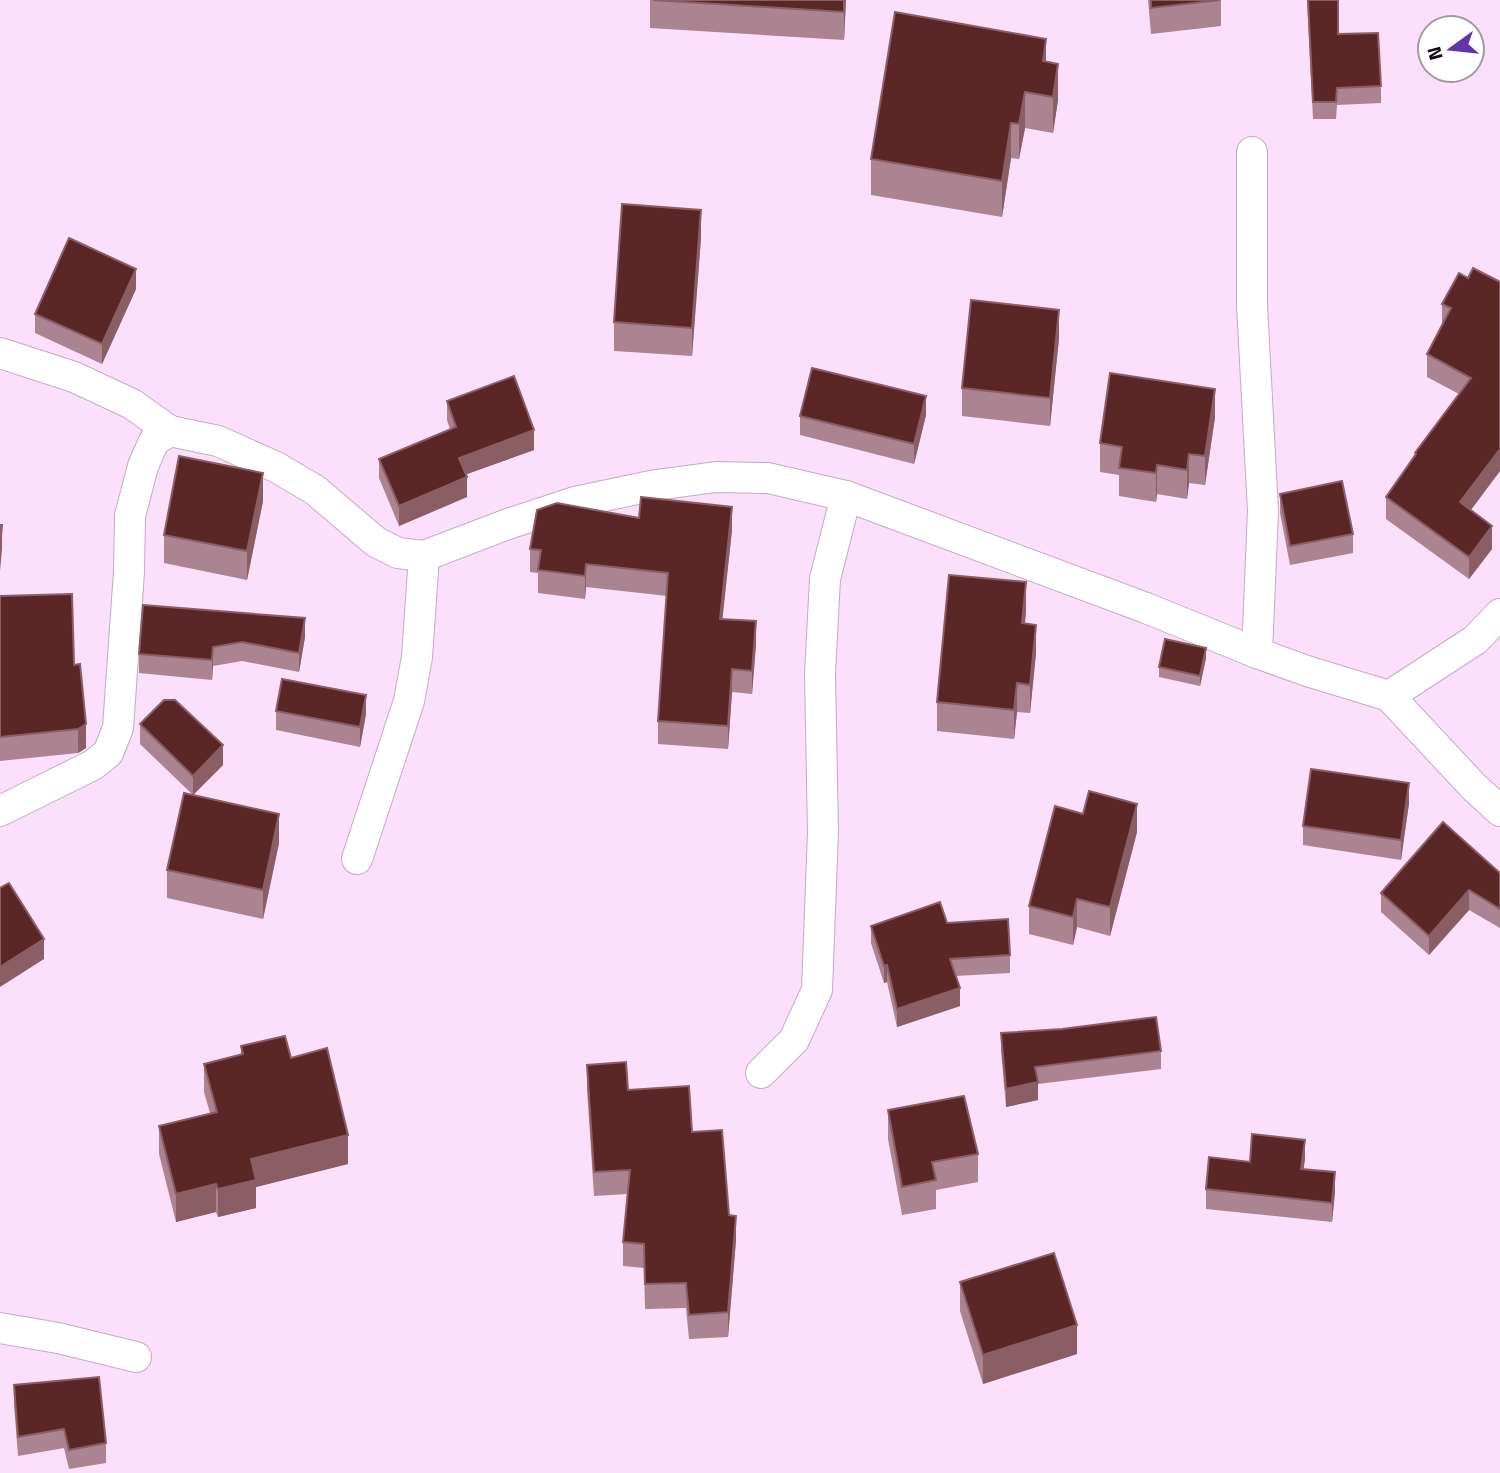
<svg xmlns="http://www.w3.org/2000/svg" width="1500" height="1473" font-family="'Titillium Web',sans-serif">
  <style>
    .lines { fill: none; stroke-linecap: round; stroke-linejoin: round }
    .street-casing { stroke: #c4aac4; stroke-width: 32 }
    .street { stroke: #fff; stroke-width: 30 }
    .wall { fill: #ac8390 }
    .shaded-wall { fill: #8b5e66 }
    .building { fill: #5b2626; stroke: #8b5e66; stroke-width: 2 }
  </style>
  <rect width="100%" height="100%" fill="#fce0fb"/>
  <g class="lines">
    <defs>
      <g id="street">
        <polyline points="1252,152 1252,305 1263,511 1257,653"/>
        <polyline points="0,353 74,377 132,404 170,431"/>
        <polyline points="1389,696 1474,787 1500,811"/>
        <polyline points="0,811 93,765 108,753 118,728 129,572 130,516 143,466 154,441 170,431 218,441 276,467 315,490 376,542 398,553 424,556 508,524 575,502 656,485 716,477 768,478 846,496 1146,608 1257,653 1307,671 1389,696 1475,640 1500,614"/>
        <polyline points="357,859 409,701 417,657 424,556"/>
        <polyline points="761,1073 794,1040 817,990 823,832 820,674 825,579 846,496"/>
        <polyline points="0,1328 58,1338 136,1357"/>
      </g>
    </defs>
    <!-- street casing -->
    <use href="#street" class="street-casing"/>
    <!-- street -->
    <use href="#street" class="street"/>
  </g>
  <!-- wall -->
  <g class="wall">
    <polygon points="650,0 846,0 844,40 650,28"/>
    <polygon points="1148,0 1221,0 1221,26 1151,34"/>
    <polygon points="1307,0 1339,0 1338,34 1381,86 1381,103 1337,105 1336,119 1313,119"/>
    <polygon points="1046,62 1058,100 1053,133 1025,128 1019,159 1011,158 1002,217 871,195 871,159"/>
    <polygon points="701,238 692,356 614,351 614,322"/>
    <polygon points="1459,273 1500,471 1471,510 1492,549 1469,579 1386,519 1386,497 1415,456 1415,453 1459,394 1427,377 1427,354 1442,325 1442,304"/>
    <polygon points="136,289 102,364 35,333 35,314"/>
    <polygon points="1059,338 1050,426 962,416 962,388"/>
    <polygon points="447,401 534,450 466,474 467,497 399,526 379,478 379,459 450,429 447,420"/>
    <polygon points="926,415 914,464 800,435 800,416"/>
    <polygon points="1215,417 1205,485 1189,483 1187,499 1157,494 1156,502 1119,496 1119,475 1100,472 1100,443"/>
    <polygon points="1280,494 1353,534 1353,553 1290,565 1280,513"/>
    <polygon points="263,501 247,580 164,563 164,535"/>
    <polygon points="639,518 732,530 722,619 756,644 752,694 732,692 728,749 658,744 658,721 667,596 586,587 585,599 538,593 538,573 530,572 530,549"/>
    <polygon points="0,596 74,665 86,748 78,753 0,761"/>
    <polygon points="143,605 305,637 299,672 242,661 213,666 212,680 139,673 139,654"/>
    <polygon points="1026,611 1025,623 1036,653 1030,713 1017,712 1014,739 937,731 937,702"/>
    <polygon points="1206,658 1200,686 1159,677 1159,667"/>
    <polygon points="276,711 366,714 360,747 276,730"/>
    <polygon points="140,724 223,765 193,795 279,843 263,919 167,898 167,870 193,795 140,744"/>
    <polygon points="1409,803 1401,860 1303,845 1303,826"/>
    <polygon points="1137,832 1110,936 1077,927 1073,945 1029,934 1029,906"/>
    <polygon points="1500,873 1500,928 1469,910 1429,955 1381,912 1381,893"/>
    <polygon points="871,926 1010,955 1010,973 956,976 960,1006 897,1027 887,982 884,983 871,943"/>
    <polygon points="1001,1033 1161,1051 1161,1069 1038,1084 1038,1100 1006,1107 1001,1051"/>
    <polygon points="241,1046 291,1058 348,1164 256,1187 256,1208 218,1217 216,1212 176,1222 159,1154 159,1126 210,1113 204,1092 204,1064 241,1055"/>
    <polygon points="587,1065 692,1132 729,1215 736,1240 728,1337 689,1339 686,1308 645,1309 644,1268 623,1266 623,1242 627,1194 594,1196 587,1089"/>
    <polygon points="888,1110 978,1154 978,1182 936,1190 936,1209 902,1215 888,1139"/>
    <polygon points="1305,1159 1303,1169 1335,1192 1332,1222 1206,1209 1206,1189 1250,1162"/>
    <polygon points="960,1282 1077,1354 983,1384 960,1311"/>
    <polygon points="14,1385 106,1443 106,1463 69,1469 64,1448 18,1456 14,1404"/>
  </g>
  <!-- shaded-wall -->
  <g class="shaded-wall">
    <polygon points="844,0 846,0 844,40"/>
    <polygon points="1046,39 1046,75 1043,97 1043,61"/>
    <polygon points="1058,64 1058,100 1053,133 1053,97"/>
    <polygon points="1025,92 1025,128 1019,159 1019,124"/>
    <polygon points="1011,123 1011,158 1002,217 1002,181"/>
    <polygon points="701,210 701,238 692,356 692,328"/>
    <polygon points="136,269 136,289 102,364 102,344"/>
    <polygon points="1059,310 1059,338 1050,426 1050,398"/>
    <polygon points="1215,389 1215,417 1205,485 1205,456"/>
    <polygon points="926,396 926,415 914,464 914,444"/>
    <polygon points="534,430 534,450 459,477 459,458"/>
    <polygon points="1500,449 1500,471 1460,524 1460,502"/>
    <polygon points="1189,454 1189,483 1187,499 1187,470"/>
    <polygon points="1157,465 1157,494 1156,502 1156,473"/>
    <polygon points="263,473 263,501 247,580 247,551"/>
    <polygon points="467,477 467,497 399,526 399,506"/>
    <polygon points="732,507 732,530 720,642 720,619"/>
    <polygon points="2,525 2,549 0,571 0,547"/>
    <polygon points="1492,526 1492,549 1469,579 1469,557"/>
    <polygon points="586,564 586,587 585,599 585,576"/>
    <polygon points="1026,582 1026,611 1022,651 1022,623"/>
    <polygon points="305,618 305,637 299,672 299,653"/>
    <polygon points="756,621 756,644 752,694 752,671"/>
    <polygon points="1036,625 1036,653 1030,713 1030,685"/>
    <polygon points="213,647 213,666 212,680 212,660"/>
    <polygon points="1206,648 1206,658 1200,686 1200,676"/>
    <polygon points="732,669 732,692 728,749 728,726"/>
    <polygon points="1017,683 1017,712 1014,739 1014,710"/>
    <polygon points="366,695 366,714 360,747 360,727"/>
    <polygon points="86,724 86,748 78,753 78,729"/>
    <polygon points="223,745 223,765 193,795 193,776"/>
    <polygon points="1409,783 1409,803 1401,860 1401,840"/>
    <polygon points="1137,804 1137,832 1110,936 1110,907"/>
    <polygon points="279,814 279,843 263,919 263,890"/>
    <polygon points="1469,890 1469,910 1429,955 1429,936"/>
    <polygon points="1077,899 1077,927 1073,945 1073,917"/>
    <polygon points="44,939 44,959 0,987 0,967"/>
    <polygon points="887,965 887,982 884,983 884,966"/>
    <polygon points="960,988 960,1006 897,1027 897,1009"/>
    <polygon points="1038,1082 1038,1100 1006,1107 1006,1089"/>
    <polygon points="348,1135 348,1164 256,1187 256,1208 218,1217 218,1189 251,1159"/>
    <polygon points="1305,1140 1305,1159 1301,1188 1301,1169"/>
    <polygon points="1335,1172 1335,1192 1332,1222 1332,1203"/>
    <polygon points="216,1184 216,1212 176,1222 176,1194"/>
    <polygon points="736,1216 736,1240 728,1337 728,1312"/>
    <polygon points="1077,1325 1077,1354 983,1384 983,1355"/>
  </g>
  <!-- building -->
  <g class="building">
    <polygon points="653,0 844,0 844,12"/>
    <polygon points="1151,0 1220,0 1151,8"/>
    <polygon points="1308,0 1338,0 1338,34 1378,33 1381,86 1337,88 1336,102 1313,102"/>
    <polygon points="895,12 1046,39 1043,61 1058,64 1053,97 1025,92 1019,124 1011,123 1002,181 871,159"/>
    <polygon points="622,204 701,210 692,328 614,322"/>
    <polygon points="69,238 136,269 102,344 35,314"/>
    <polygon points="1473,268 1500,282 1500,449 1460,502 1492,526 1469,557 1386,497 1416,454 1415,453 1471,378 1427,354 1451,308 1442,304 1459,273 1468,278"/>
    <polygon points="971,300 1059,310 1050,398 962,388"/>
    <polygon points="812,368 926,396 914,444 800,416"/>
    <polygon points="1110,373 1215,389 1205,456 1189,454 1187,470 1157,465 1156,473 1119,468 1122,447 1100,443"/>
    <polygon points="514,376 534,430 459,458 467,477 399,506 379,459 456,427 447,401"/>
    <polygon points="179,456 263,473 247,551 164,535"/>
    <polygon points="1342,481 1353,534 1290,546 1280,494"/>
    <polygon points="641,497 732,507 720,619 756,621 752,671 732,669 728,726 658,721 668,573 586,564 585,576 538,570 541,550 530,549 537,510 557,503 639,518"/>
    <polygon points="0,525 2,525 0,547"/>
    <polygon points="949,575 1026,582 1022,623 1036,625 1030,685 1017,683 1014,710 937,702"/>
    <polygon points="72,594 74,665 80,664 86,724 78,729 0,737 0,596"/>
    <polygon points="143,605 305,618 299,653 242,642 213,647 212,660 139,654"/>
    <polygon points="1165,639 1206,648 1200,676 1159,667"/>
    <polygon points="282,679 366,695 360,727 276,711"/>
    <polygon points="164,700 175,700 223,745 193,776 140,724"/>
    <polygon points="1311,769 1409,783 1401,840 1303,826"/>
    <polygon points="1089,791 1137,804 1110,907 1077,899 1073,917 1029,906 1055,806 1083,814"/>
    <polygon points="184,793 279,814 263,890 167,870"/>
    <polygon points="1443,822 1500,873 1500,909 1469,890 1429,936 1381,893"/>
    <polygon points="9,883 44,939 0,967 0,888"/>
    <polygon points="940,902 947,923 1008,919 1010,955 950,959 960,988 897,1009 887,965 884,966 871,926"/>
    <polygon points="1156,1017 1161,1051 1035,1067 1038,1082 1006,1089 1001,1033 1062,1029"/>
    <polygon points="285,1036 291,1058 327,1048 348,1135 251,1159 256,1180 218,1189 216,1184 176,1194 159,1126 217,1112 204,1064 243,1054 241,1046"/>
    <polygon points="626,1062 628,1090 689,1086 692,1132 722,1130 729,1215 736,1216 728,1312 689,1315 686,1283 645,1284 644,1244 623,1242 630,1170 594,1172 587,1065"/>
    <polygon points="964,1096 978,1154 932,1162 936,1180 902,1187 888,1110"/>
    <polygon points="1252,1134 1305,1140 1301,1169 1335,1172 1332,1203 1206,1189 1209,1157 1250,1162"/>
    <polygon points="1054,1253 1077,1325 983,1355 960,1282"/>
    <polygon points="99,1377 106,1443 69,1450 64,1429 18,1437 14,1385"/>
  </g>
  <!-- north arrow -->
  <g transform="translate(1451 49) rotate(255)"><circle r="33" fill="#ffffff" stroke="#a19da1" stroke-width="2"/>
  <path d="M0-5L12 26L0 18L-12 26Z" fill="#6134ac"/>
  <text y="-10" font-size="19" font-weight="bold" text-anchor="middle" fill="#130a13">N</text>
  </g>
</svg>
